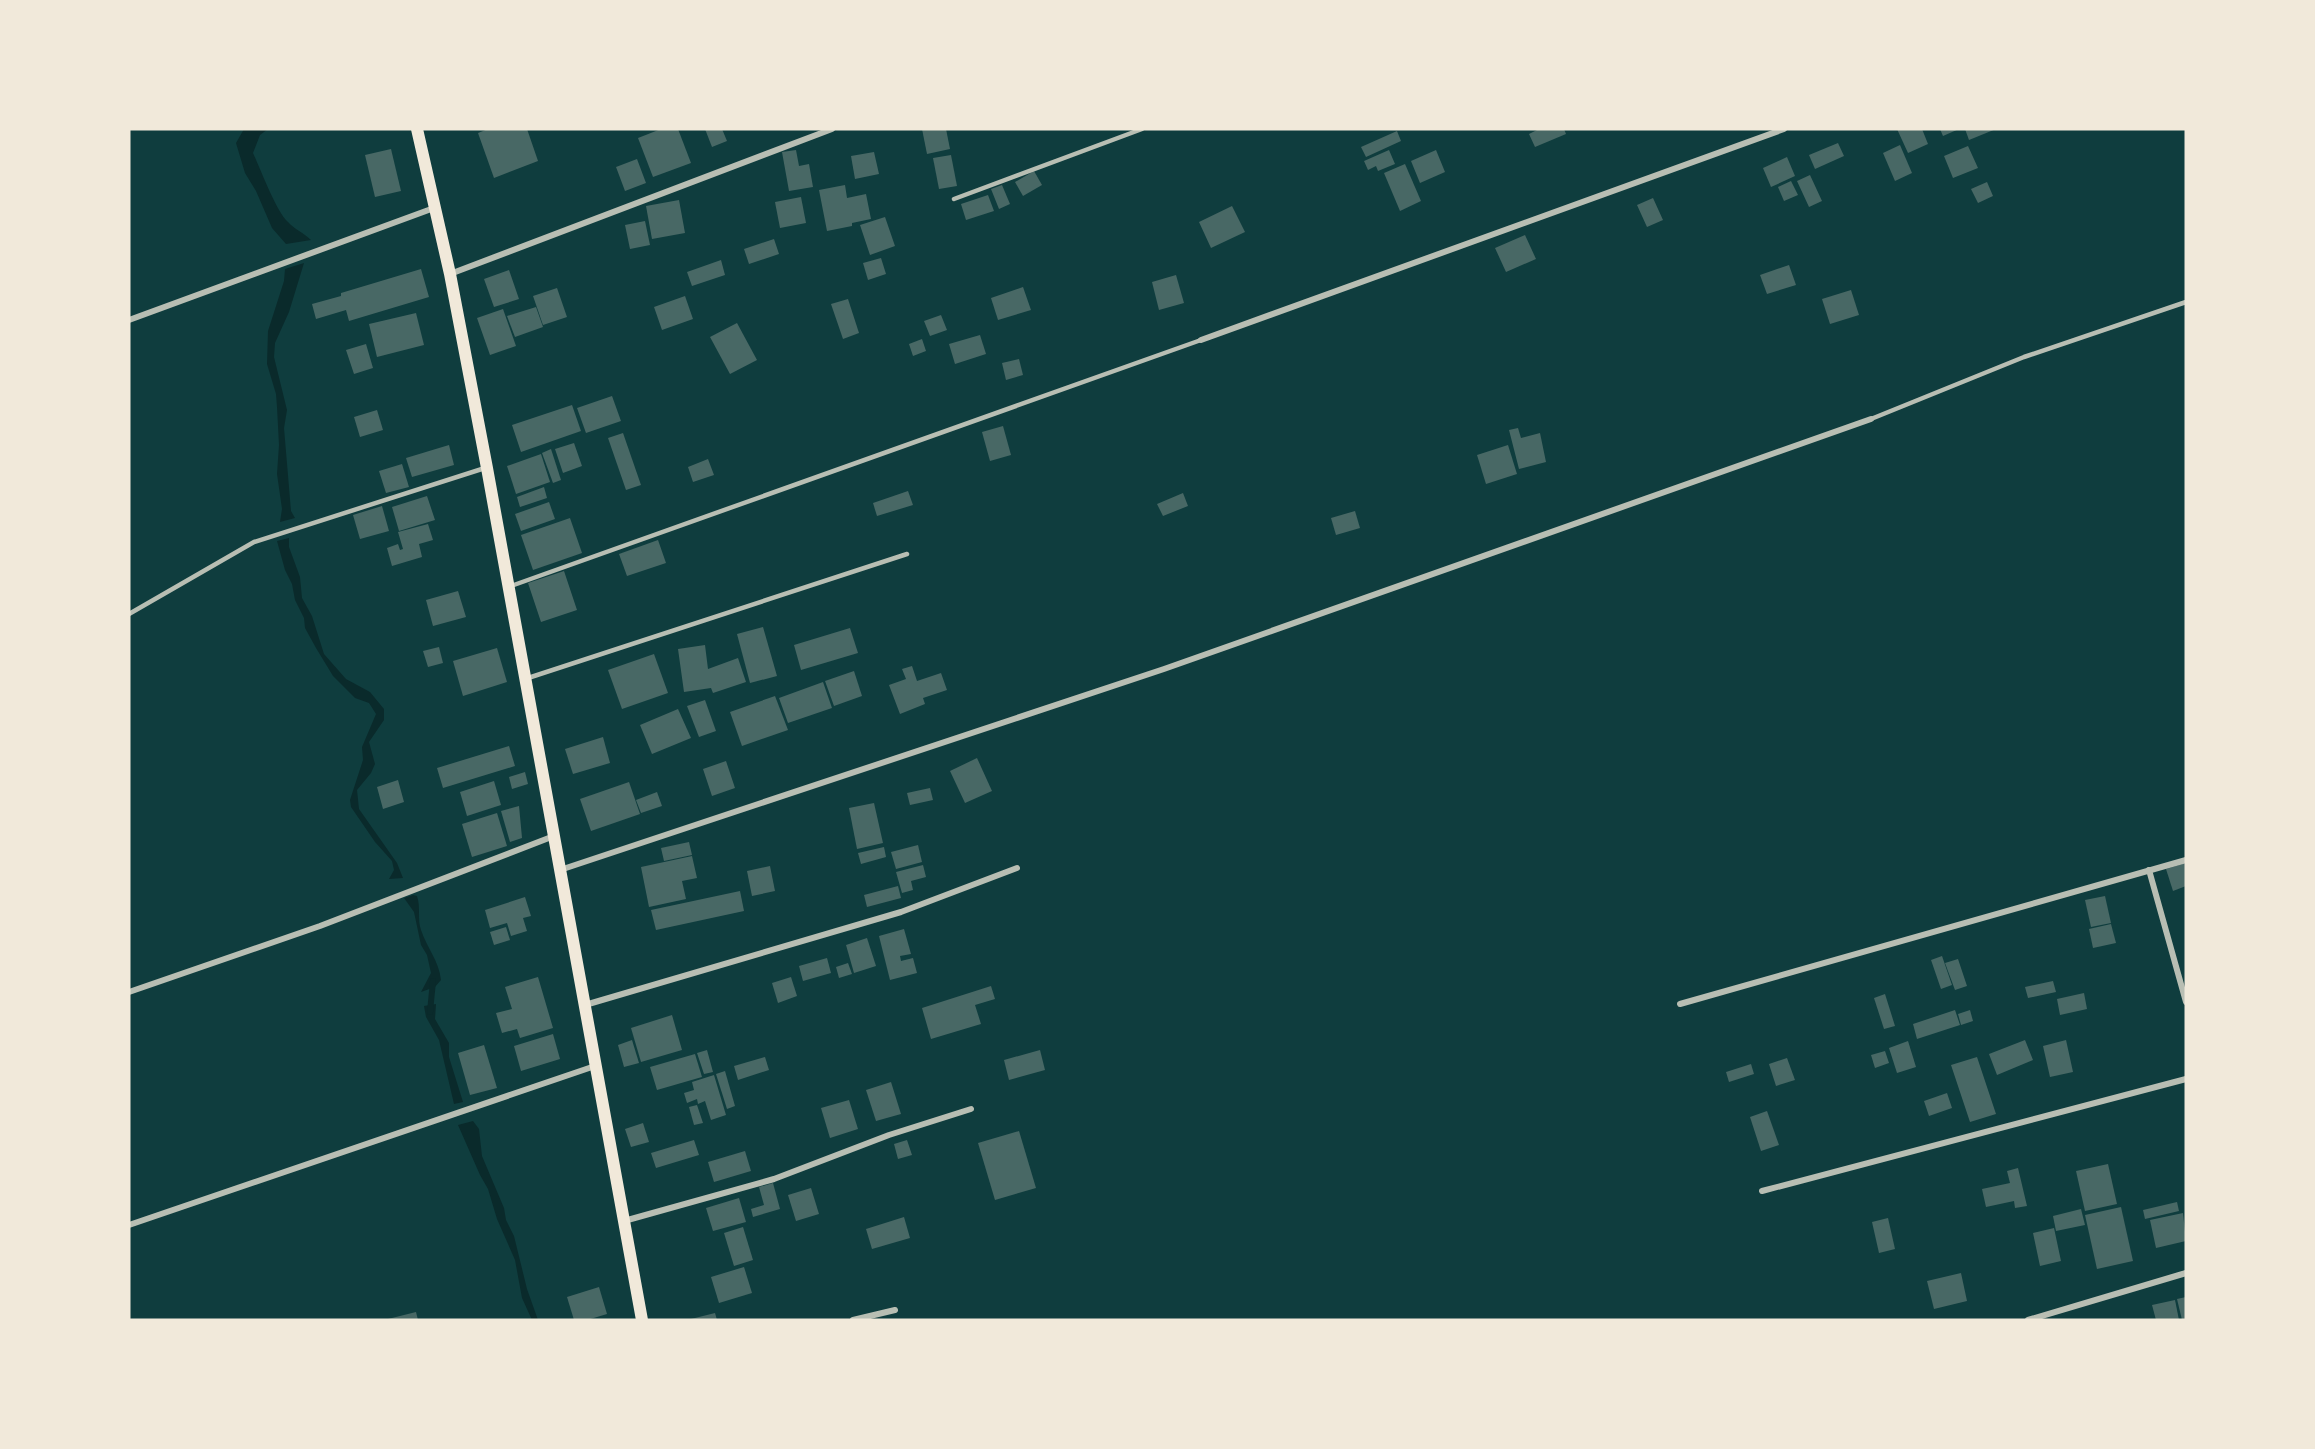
<svg xmlns="http://www.w3.org/2000/svg" width="2315" height="1449" font-family="'Space Grotesk',sans-serif">
  <style>
    .water { fill: #0a2a2b }
    .lines { fill: none; stroke-linecap: round; stroke-linejoin: round }
    .stream { stroke: #0a2a2b; stroke-width: 6 }
    .building { fill: #486865 }
    .service { stroke: #b8beb3; stroke-width: 4.5 }
    .minor { stroke: #b8beb3; stroke-width: 6 }
    .secondary { stroke: #f1e9da; stroke-width: 12 }
  </style>
  <rect width="100%" height="100%" fill="#0f3d3e"/>
  <!-- water -->
  <g class="water">
    <path d="M244 129H268L260 135 253 153C261 170 276 211 288 222 294 229 304 233 311 240L286 244 272 228 256 191 245 173 236 143Z"/>
    <polygon points="304,263 289,312 275,343 274,357 287,410 284,428 291,511 295,518 280,522 282,509 277,474 279,445 277,407 276,394 267,364 268,331 284,281 285,269"/>
    <polygon points="289,538 289,547 300,577 302,598 312,616 324,654 346,679 370,692 384,709 384,720 369,742 375,764 371,773 357,790 359,809 397,863 403,878 389,879 394,870 392,861 375,842 351,807 350,800 363,760 362,747 376,714 369,703 355,698 333,676 316,648 305,628 304,618 295,600 292,584 285,570 277,541"/>
    <path d="M413 895 417 896C421 908 417 919 421 930 427 948 439 961 441 980L435 987 421 992 431 973 427 955 421 945 414 912 404 898Z"/>
    <polygon points="436,1004 435,1019 449,1043 449,1057 463,1102 454,1104 439,1040 426,1017 424,1006"/>
    <polygon points="473,1121 479,1129 482,1156 504,1208 506,1220 514,1236 527,1289 538,1320 532,1320 522,1298 515,1260 497,1219 488,1189 480,1175 458,1125"/>
  </g>
  <g class="lines">
    <!-- stream -->
    <polyline class="stream" points="430,1012 433,981"/>
  </g>
  <!-- building -->
  <g class="building">
    <polygon points="488,129 527,129 538,161 494,178 478,133"/>
    <polygon points="661,129 678,129 691,163 653,177 638,138"/>
    <polygon points="705,129 722,129 727,141 712,147"/>
    <polygon points="922,129 946,129 950,149 927,154"/>
    <polygon points="1539,129 1564,129 1566,134 1535,147 1529,134"/>
    <polygon points="1897,129 1922,129 1928,144 1908,153"/>
    <polygon points="1940,129 1959,129 1943,136"/>
    <polygon points="1965,129 1996,129 1969,140"/>
    <polygon points="1397,131 1401,141 1366,157 1361,147"/>
    <polygon points="1838,143 1844,156 1815,169 1809,155"/>
    <polygon points="1900,145 1912,173 1895,181 1883,153"/>
    <polygon points="1968,146 1978,168 1953,178 1944,156"/>
    <polygon points="391,149 401,191 375,197 365,155"/>
    <polygon points="796,150 799,166 809,164 813,187 789,191 782,152"/>
    <polygon points="1389,150 1395,164 1378,171 1376,166 1368,170 1364,161"/>
    <polygon points="1436,150 1445,172 1420,183 1411,161"/>
    <polygon points="874,152 879,174 855,179 851,156"/>
    <polygon points="951,155 957,186 939,189 933,158"/>
    <polygon points="1787,157 1795,176 1771,187 1763,168"/>
    <polygon points="637,159 646,183 625,191 616,167"/>
    <polygon points="1405,164 1421,201 1400,211 1384,173"/>
    <polygon points="1034,171 1042,185 1023,196 1015,182"/>
    <polygon points="1810,175 1822,201 1809,207 1797,181"/>
    <polygon points="1791,181 1798,195 1784,201 1778,187"/>
    <polygon points="1987,182 1993,196 1978,203 1971,189"/>
    <polygon points="845,185 847,198 866,194 871,219 852,223 852,226 827,231 819,190"/>
    <polygon points="1002,185 1010,204 999,209 991,189"/>
    <polygon points="988,195 994,211 966,220 961,204"/>
    <polygon points="801,197 806,223 780,228 775,202"/>
    <polygon points="1653,198 1663,220 1647,227 1637,205"/>
    <polygon points="679,200 685,233 652,239 646,206"/>
    <polygon points="1232,206 1245,232 1211,248 1199,222"/>
    <polygon points="885,217 895,246 870,255 860,225"/>
    <polygon points="645,221 650,245 630,249 625,225"/>
    <polygon points="1525,235 1536,259 1506,272 1495,248"/>
    <polygon points="774,239 779,254 749,264 744,249"/>
    <polygon points="881,258 886,274 868,280 863,263"/>
    <polygon points="721,260 725,275 692,286 687,272"/>
    <polygon points="1789,265 1796,285 1767,294 1760,275"/>
    <polygon points="421,269 429,297 349,321 346,310 316,319 312,304 341,296 341,293"/>
    <polygon points="509,270 519,299 494,307 484,279"/>
    <polygon points="1176,275 1184,303 1159,310 1152,282"/>
    <polygon points="1023,287 1031,310 998,320 991,298"/>
    <polygon points="557,288 567,317 543,325 533,296"/>
    <polygon points="1851,290 1859,315 1830,324 1822,299"/>
    <polygon points="685,296 693,319 662,330 654,307"/>
    <polygon points="848,299 859,333 843,339 831,304"/>
    <polygon points="536,307 543,327 515,337 507,316"/>
    <polygon points="503,309 516,346 490,355 477,318"/>
    <polygon points="416,313 424,345 377,357 369,324"/>
    <polygon points="941,315 947,330 930,336 924,321"/>
    <polygon points="737,323 757,360 730,374 710,337"/>
    <polygon points="980,335 986,354 955,364 949,344"/>
    <polygon points="922,339 926,351 913,356 909,344"/>
    <polygon points="366,344 373,368 354,374 346,350"/>
    <polygon points="1019,359 1023,375 1006,380 1002,363"/>
    <polygon points="612,396 621,421 586,433 577,408"/>
    <polygon points="572,405 581,431 521,452 512,425"/>
    <polygon points="377,410 383,430 360,437 354,417"/>
    <polygon points="1003,426 1011,455 990,461 982,432"/>
    <polygon points="1518,428 1521,438 1540,433 1546,462 1519,469 1509,430"/>
    <polygon points="623,433 641,485 626,490 608,438"/>
    <polygon points="574,443 582,466 563,473 555,449"/>
    <polygon points="449,445 454,465 412,477 406,458"/>
    <polygon points="1508,445 1517,474 1486,484 1477,455"/>
    <polygon points="551,449 561,480 553,483 542,453"/>
    <polygon points="541,454 550,482 516,494 507,466"/>
    <polygon points="708,459 714,475 693,482 688,467"/>
    <polygon points="402,464 409,487 386,493 379,471"/>
    <polygon points="544,487 547,498 520,507 517,497"/>
    <polygon points="908,491 913,505 877,516 873,503"/>
    <polygon points="1183,493 1188,506 1163,516 1157,504"/>
    <polygon points="427,496 435,520 399,531 392,507"/>
    <polygon points="549,502 555,519 521,531 515,514"/>
    <polygon points="382,506 389,531 360,539 353,515"/>
    <polygon points="1355,511 1360,528 1336,535 1331,518"/>
    <polygon points="570,518 582,553 533,570 521,535"/>
    <polygon points="428,524 433,540 419,544 422,557 392,566 387,548 398,544 400,550 403,549 398,532"/>
    <polygon points="658,540 666,563 627,576 619,554"/>
    <polygon points="564,571 577,610 541,622 528,583"/>
    <polygon points="458,591 466,617 433,626 426,600"/>
    <polygon points="763,627 777,676 750,683 737,634"/>
    <polygon points="850,628 858,653 801,670 794,645"/>
    <polygon points="705,645 708,669 738,658 746,682 713,693 711,688 684,692 678,649"/>
    <polygon points="439,647 443,663 428,667 423,651"/>
    <polygon points="497,648 507,682 463,696 453,661"/>
    <polygon points="654,654 668,693 622,709 608,670"/>
    <polygon points="912,666 917,681 941,673 947,690 923,698 925,704 900,714 889,685 906,679 902,669"/>
    <polygon points="854,671 862,696 834,706 825,681"/>
    <polygon points="823,682 832,708 788,723 779,698"/>
    <polygon points="775,696 788,730 742,746 730,712"/>
    <polygon points="705,700 716,731 699,737 687,706"/>
    <polygon points="678,709 691,738 652,754 640,725"/>
    <polygon points="603,737 610,763 573,774 565,749"/>
    <polygon points="509,746 515,766 443,788 437,768"/>
    <polygon points="977,758 992,791 965,803 950,771"/>
    <polygon points="726,761 735,788 712,796 703,769"/>
    <polygon points="525,772 528,784 512,789 509,777"/>
    <polygon points="398,780 404,802 383,809 377,787"/>
    <polygon points="494,781 501,805 467,816 460,792"/>
    <polygon points="629,782 640,814 591,831 580,799"/>
    <polygon points="930,788 933,800 910,805 907,793"/>
    <polygon points="657,792 662,806 641,813 636,800"/>
    <polygon points="874,803 883,843 857,849 849,808"/>
    <polygon points="519,806 522,838 510,842 501,811"/>
    <polygon points="497,813 507,846 472,857 462,824"/>
    <polygon points="689,842 692,855 664,861 661,848"/>
    <polygon points="918,845 922,862 896,869 891,852"/>
    <polygon points="884,847 886,857 861,864 858,853"/>
    <polygon points="692,856 697,878 682,881 686,899 649,907 641,867"/>
    <polygon points="2186,863 2186,886 2173,891 2166,869"/>
    <polygon points="923,865 926,877 911,881 913,890 902,893 896,872"/>
    <polygon points="770,866 775,891 752,896 747,871"/>
    <polygon points="898,886 901,898 867,907 864,895"/>
    <polygon points="740,891 744,911 656,930 651,910"/>
    <polygon points="2105,896 2111,923 2091,927 2085,900"/>
    <polygon points="525,897 531,916 523,918 527,931 511,936 507,923 490,928 485,910"/>
    <polygon points="2111,924 2116,943 2093,948 2089,929"/>
    <polygon points="506,927 510,940 494,945 490,932"/>
    <polygon points="904,929 911,954 900,956 901,961 913,958 917,973 890,980 879,936"/>
    <polygon points="867,938 876,966 854,973 846,945"/>
    <polygon points="1942,956 1952,985 1941,989 1931,960"/>
    <polygon points="827,958 831,973 803,981 799,966"/>
    <polygon points="1958,959 1967,986 1955,990 1945,963"/>
    <polygon points="848,963 852,974 839,978 836,967"/>
    <polygon points="538,977 553,1028 520,1038 517,1029 502,1033 496,1013 512,1009 505,987"/>
    <polygon points="791,977 797,996 778,1003 772,983"/>
    <polygon points="2053,981 2056,992 2028,998 2025,987"/>
    <polygon points="991,986 995,999 975,1005 981,1024 931,1039 922,1008"/>
    <polygon points="2084,993 2087,1009 2060,1015 2057,999"/>
    <polygon points="1885,994 1895,1026 1884,1029 1874,998"/>
    <polygon points="1955,1010 1960,1025 1917,1039 1913,1024"/>
    <polygon points="1970,1010 1973,1021 1961,1025 1958,1014"/>
    <polygon points="672,1015 682,1050 641,1062 631,1028"/>
    <polygon points="553,1034 560,1059 521,1071 514,1046"/>
    <polygon points="632,1040 639,1063 624,1067 618,1045"/>
    <polygon points="2025,1040 2033,1060 1997,1075 1989,1054"/>
    <polygon points="2066,1040 2073,1072 2050,1077 2043,1046"/>
    <polygon points="1908,1041 1916,1067 1897,1073 1889,1048"/>
    <polygon points="484,1045 497,1088 470,1095 458,1053"/>
    <polygon points="707,1050 713,1072 704,1074 697,1053"/>
    <polygon points="1040,1050 1045,1070 1009,1080 1004,1060"/>
    <polygon points="1885,1051 1889,1063 1875,1068 1871,1055"/>
    <polygon points="695,1054 702,1077 657,1090 650,1067"/>
    <polygon points="765,1057 769,1070 738,1080 734,1066"/>
    <polygon points="1977,1057 1996,1114 1970,1122 1951,1065"/>
    <polygon points="1787,1058 1795,1080 1776,1086 1769,1064"/>
    <polygon points="1751,1064 1754,1074 1729,1082 1726,1072"/>
    <polygon points="725,1071 735,1106 727,1109 716,1074"/>
    <polygon points="714,1075 726,1115 711,1120 705,1101 698,1104 697,1099 687,1103 684,1093 694,1090 692,1082"/>
    <polygon points="891,1082 901,1114 876,1121 866,1090"/>
    <polygon points="1947,1093 1952,1108 1929,1116 1924,1101"/>
    <polygon points="849,1100 858,1129 830,1138 821,1108"/>
    <polygon points="697,1105 703,1123 694,1125 689,1107"/>
    <polygon points="1767,1111 1779,1145 1761,1151 1750,1117"/>
    <polygon points="643,1123 649,1142 631,1147 625,1129"/>
    <polygon points="1019,1131 1036,1188 995,1200 978,1143"/>
    <polygon points="694,1140 699,1155 656,1168 651,1153"/>
    <polygon points="907,1140 912,1155 898,1159 894,1144"/>
    <polygon points="745,1151 751,1171 714,1182 708,1162"/>
    <polygon points="2108,1164 2117,1204 2085,1211 2076,1171"/>
    <polygon points="2018,1168 2027,1206 2015,1208 2014,1201 1986,1207 1982,1189 2010,1183 2007,1171"/>
    <polygon points="773,1183 780,1209 753,1217 751,1209 764,1205 759,1187"/>
    <polygon points="811,1188 819,1214 796,1221 788,1195"/>
    <polygon points="739,1198 746,1222 713,1231 706,1208"/>
    <polygon points="2177,1202 2179,1211 2145,1219 2143,1210"/>
    <polygon points="2121,1207 2133,1261 2097,1269 2085,1215"/>
    <polygon points="2081,1209 2085,1225 2056,1231 2053,1216"/>
    <polygon points="2183,1213 2186,1241 2156,1248 2150,1220"/>
    <polygon points="904,1217 910,1238 872,1249 866,1229"/>
    <polygon points="1888,1218 1895,1249 1879,1253 1872,1222"/>
    <polygon points="743,1227 753,1260 734,1266 724,1233"/>
    <polygon points="2054,1228 2061,1261 2040,1266 2033,1233"/>
    <polygon points="744,1267 752,1293 719,1303 711,1277"/>
    <polygon points="1961,1273 1967,1301 1934,1309 1927,1281"/>
    <polygon points="599,1287 607,1314 587,1320 574,1320 567,1297"/>
    <polygon points="2186,1297 2186,1320 2182,1320 2177,1299"/>
    <polygon points="2175,1300 2179,1320 2156,1320 2152,1305"/>
    <polygon points="416,1312 418,1320 388,1320 388,1319"/>
    <polygon points="715,1313 717,1320 691,1320 691,1319"/>
  </g>
  <g class="lines">
    <!-- service -->
    <g class="service">
      <polyline points="954,199 1142,129"/>
      <polyline points="1871,419 2024,357 2186,302"/>
      <polyline points="511,586 1201,340"/>
      <polyline points="129,614 254,542 485,468"/>
      <polyline points="525,679 907,554"/>
    </g>
    <!-- minor -->
    <g class="minor">
      <polyline points="450,274 832,129"/>
      <polyline points="129,320 434,208"/>
      <polyline points="1201,340 1784,129"/>
      <polyline points="560,870 1164,669 1871,419"/>
      <polyline points="2149,870 2186,1002"/>
      <polyline points="129,992 320,926 554,836"/>
      <polyline points="1680,1004 2186,860"/>
      <polyline points="585,1005 901,912 1017,868"/>
      <polyline points="1762,1191 2186,1079"/>
      <polyline points="624,1221 774,1179 889,1135 971,1109"/>
      <polyline points="129,1225 595,1066"/>
      <polyline points="853,1320 895,1310"/>
      <polyline points="2028,1320 2186,1273"/>
    </g>
    <!-- secondary -->
    <polyline class="secondary" points="417,129 450,274 487,468 642,1320"/>
  </g>
  <!-- border -->
  <rect width="2315" height="1449" fill="none" stroke="#f1e9da" stroke-width="261"/>
</svg>
